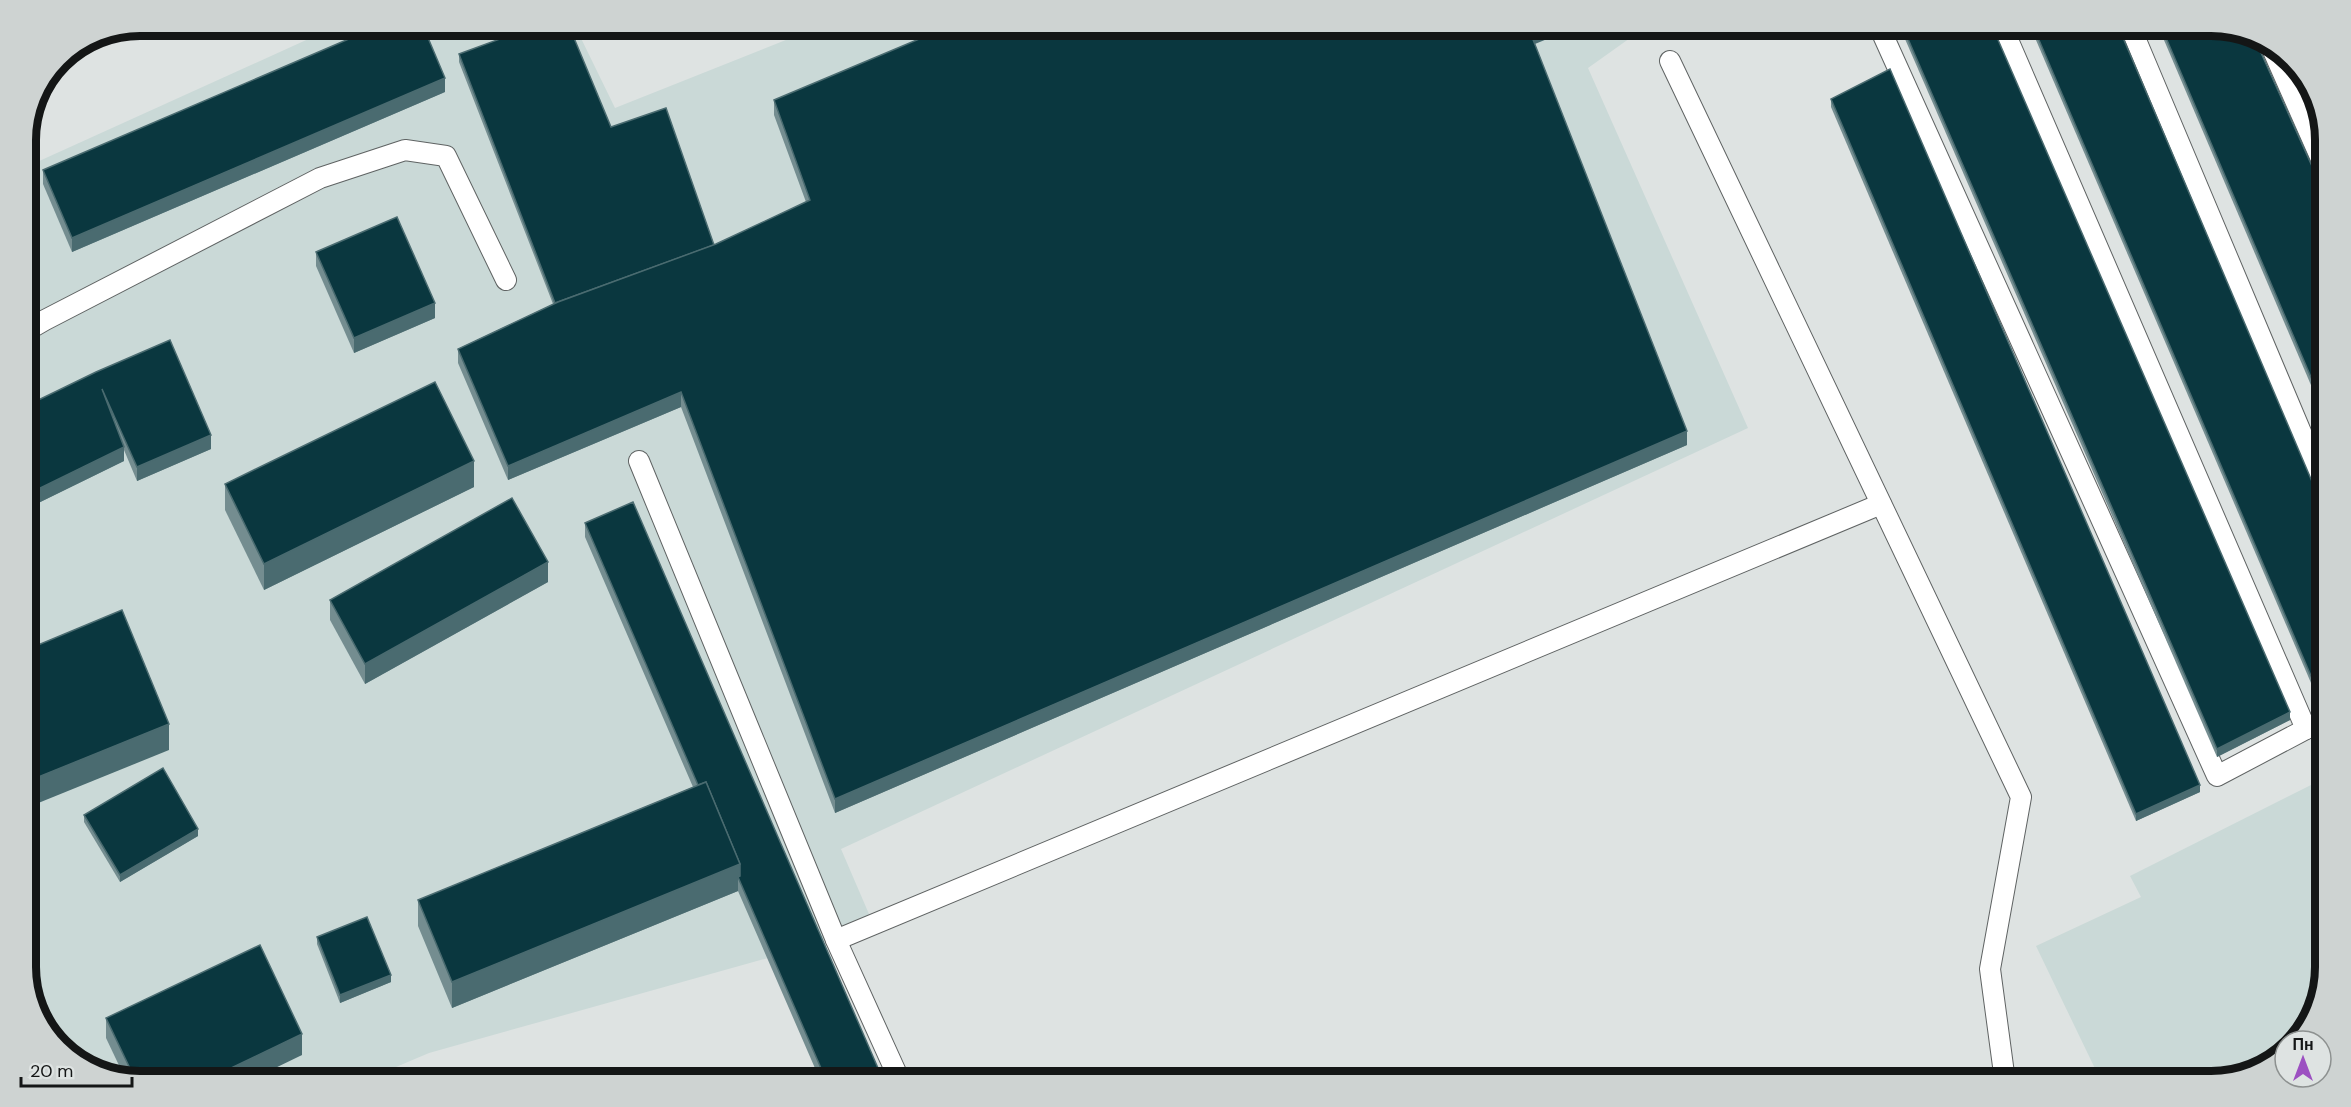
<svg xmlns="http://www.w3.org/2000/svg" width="2351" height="1107" font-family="'DM Sans',sans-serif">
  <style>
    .built { fill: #cad9d7 }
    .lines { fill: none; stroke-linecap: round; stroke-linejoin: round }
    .lane-casing { stroke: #5f6363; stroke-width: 22 }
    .lane { stroke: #fff; stroke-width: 20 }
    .wall { fill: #748d90 }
    .shaded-wall { fill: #4a6b70 }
    .building { fill: #0a373f; stroke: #4a6b70; stroke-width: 1.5 }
    .rim { fill: none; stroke: #141616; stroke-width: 8 }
  </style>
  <rect width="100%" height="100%" fill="#dee3e2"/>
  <!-- built -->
  <g class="built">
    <polygon points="337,26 575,26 615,108 821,26 1647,26 1588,68 1748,428 841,849 875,928 429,1053 363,1081 140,1081 89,1070 45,1031 26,975 26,167"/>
    <polygon points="2325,778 2325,967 2314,1018 2293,1041 2285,1041 2285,1051 2275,1062 2212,1081 2101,1081 2036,946 2141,897 2130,876"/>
  </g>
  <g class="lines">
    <defs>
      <g id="lane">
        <polyline points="1888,26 1882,33 2217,776 2325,719"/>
        <polyline points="2002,26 2306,729"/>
        <polyline points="2130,26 2325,489"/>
        <polyline points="2270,44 2325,168"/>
        <polyline points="1670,61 2021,797 1990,969 2005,1081"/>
        <polyline points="26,331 45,320 320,178 405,150 446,156 506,280"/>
        <polyline points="639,461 836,940 900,1081"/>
        <polyline points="836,940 1881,504"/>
      </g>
    </defs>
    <!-- lane casing -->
    <use href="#lane" class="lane-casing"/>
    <!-- lane -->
    <use href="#lane" class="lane"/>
  </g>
  <!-- wall -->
  <g class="wall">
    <polygon points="2030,26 2118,26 2325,512 2325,710 2323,711"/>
    <polygon points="2158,26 2211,26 2325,195 2325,418"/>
    <polygon points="1905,32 2290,720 2217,757 1905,39"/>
    <polygon points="1535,44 1687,445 835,813 681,407 508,480 458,363 458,349 553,304 459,62 459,54 611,127 714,245 806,202 774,115 774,100"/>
    <polygon points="2303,73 2306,76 2314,100"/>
    <polygon points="445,92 72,252 43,184 43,170"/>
    <polygon points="1831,99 2200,792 2136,821 1831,107"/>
    <polygon points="316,252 435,318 354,353 316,266"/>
    <polygon points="96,372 211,449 137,481 124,450 124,461 26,509 26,406"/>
    <polygon points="225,484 474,487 264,590 225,510"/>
    <polygon points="585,523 884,1082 821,1082 738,891 452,1008 418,926 418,900 693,787 585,537"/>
    <polygon points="548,582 365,684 330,620 330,600"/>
    <polygon points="84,815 198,836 120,882 84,822"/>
    <polygon points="317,937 391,982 340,1003 317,944"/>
    <polygon points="106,1018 302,1055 140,1082 125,1078 106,1038"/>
  </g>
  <!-- shaded-wall -->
  <g class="shaded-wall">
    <polygon points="1546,26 1579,26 1530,46 1530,32"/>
    <polygon points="445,78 445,92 72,252 72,238"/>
    <polygon points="29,291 29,305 26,306 26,292"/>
    <polygon points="435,303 435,318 354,353 354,338"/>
    <polygon points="681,392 681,407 508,480 508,466"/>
    <polygon points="1687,431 1687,445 835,813 835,799"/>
    <polygon points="211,435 211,449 137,481 137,467"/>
    <polygon points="124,447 124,461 26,509 26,495"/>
    <polygon points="474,461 474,487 264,590 264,564"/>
    <polygon points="548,562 548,582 365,684 365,664"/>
    <polygon points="2325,703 2325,710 2323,711 2323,704"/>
    <polygon points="2290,712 2290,720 2217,757 2217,749"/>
    <polygon points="169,724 169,750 26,808 26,782"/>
    <polygon points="2200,785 2200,792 2136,821 2136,814"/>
    <polygon points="198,829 198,836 120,882 120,875"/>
    <polygon points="740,864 740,881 738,877 738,891 452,1008 452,982"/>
    <polygon points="391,975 391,982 340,1003 340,995"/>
    <polygon points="302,1034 302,1055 246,1082 202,1082"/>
  </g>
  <!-- building -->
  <g class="building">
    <polygon points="379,26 423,26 445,78 72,238 43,170"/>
    <polygon points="535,26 569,26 611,127 666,108 714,245 555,303 459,54"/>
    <polygon points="950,26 1546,26 1530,32 1687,431 835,799 681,392 508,466 458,349 558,302 716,244 810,200 774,100"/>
    <polygon points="1917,26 1992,26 2290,712 2217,749 1905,32"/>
    <polygon points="2033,26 2118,26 2325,512 2325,703 2323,704"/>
    <polygon points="2161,26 2211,26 2253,35 2325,195 2325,410"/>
    <polygon points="1890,69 2200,785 2136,814 1831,99"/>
    <polygon points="397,217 435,303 354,338 316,252"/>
    <polygon points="26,282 29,291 26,292"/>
    <polygon points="170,340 211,435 137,467 102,389 124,447 26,495 26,406 96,372"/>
    <polygon points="435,382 474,461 264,564 225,484"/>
    <polygon points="512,498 548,562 365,664 330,600"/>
    <polygon points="633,502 884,1082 827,1082 738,877 740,876 740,864 706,782 698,785 585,523"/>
    <polygon points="122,610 169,724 26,782 26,650"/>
    <polygon points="163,768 198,829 120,875 84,815"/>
    <polygon points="706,782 740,864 452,982 418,900"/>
    <polygon points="367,917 391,975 340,995 317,937"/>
    <polygon points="260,945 302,1034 202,1082 140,1082 136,1081 106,1018"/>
  </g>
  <!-- crop -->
  <path d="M0 0H2351V1107H0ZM140 36H2211A104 104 0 0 1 2315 140V967A104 104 0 0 1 2211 1071H140A104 104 0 0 1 36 967V140A104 104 0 0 1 140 36Z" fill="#ced3d2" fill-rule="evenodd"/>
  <path class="rim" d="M140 36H2211A104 104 0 0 1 2315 140V967A104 104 0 0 1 2211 1071H140A104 104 0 0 1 36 967V140A104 104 0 0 1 140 36Z"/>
  <!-- north arrow -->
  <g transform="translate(2303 1059)"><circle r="28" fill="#dee3e2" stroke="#8d9190" stroke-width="1.5"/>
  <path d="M0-4.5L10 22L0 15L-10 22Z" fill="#9c50c1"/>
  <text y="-9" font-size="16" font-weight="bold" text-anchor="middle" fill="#141616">Пн</text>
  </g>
  <!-- scale -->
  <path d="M21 1077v9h111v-9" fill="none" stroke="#141616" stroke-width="3"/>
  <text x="30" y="1077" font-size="18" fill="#141616" stroke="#dee3e2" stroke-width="4.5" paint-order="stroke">20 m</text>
</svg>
